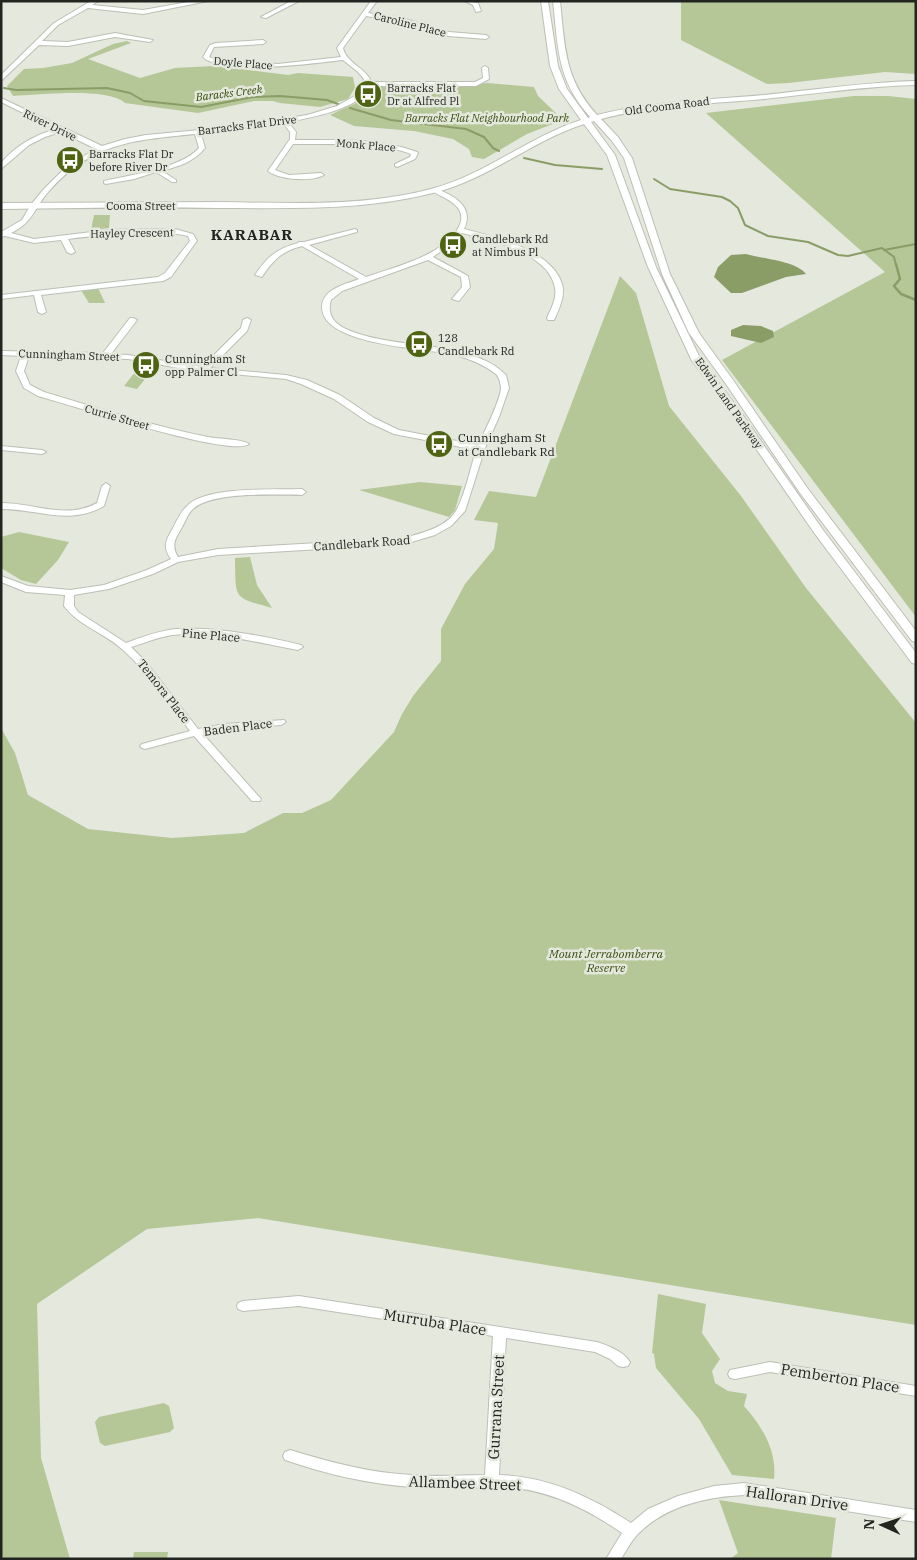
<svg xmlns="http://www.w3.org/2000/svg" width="917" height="1560" font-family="'IBM Plex Serif',serif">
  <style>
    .green { fill: #b5c697 }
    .water { fill: #8a9d67 }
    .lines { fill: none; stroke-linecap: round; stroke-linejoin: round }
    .stream-far1 { stroke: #8a9d67; stroke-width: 2 }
    .stream { stroke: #8a9d67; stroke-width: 2.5 }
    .minor-casing { stroke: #bbbfb5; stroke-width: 2 }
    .major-casing { stroke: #bbbfb5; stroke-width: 2 }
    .minor { fill: #fff; fill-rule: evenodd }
    .major { fill: #fff; fill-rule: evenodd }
    .labels { text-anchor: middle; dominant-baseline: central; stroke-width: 5; stroke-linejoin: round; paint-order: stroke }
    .far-street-label { font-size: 11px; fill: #222420; stroke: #e4e8dd }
    .far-poi-label { font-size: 11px; fill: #222420; stroke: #e4e8dd; text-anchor: start }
    .far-water-label { font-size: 11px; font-style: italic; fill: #344504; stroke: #e4e8dd }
    .far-park-label { font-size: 11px; font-style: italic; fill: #3b4d0f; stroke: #e4e8dd }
    .poi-label { font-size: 12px; fill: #222420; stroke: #e4e8dd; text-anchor: start }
    .street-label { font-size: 12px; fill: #222420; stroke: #e4e8dd }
    .park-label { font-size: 12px; font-style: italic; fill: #3b4d0f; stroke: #e4e8dd }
    .far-district-label { font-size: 15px; font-weight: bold; letter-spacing: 1px; fill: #222420; stroke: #e4e8dd }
    .near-street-label { font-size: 15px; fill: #222420; stroke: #e4e8dd }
  </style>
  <rect width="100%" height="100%" fill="#e4e8dd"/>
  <!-- green -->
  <g class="green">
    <polygon points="681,1 916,1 916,74 885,72 788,83 767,84 681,40"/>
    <path d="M127 41 131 43 88 59 140 78 175 68 214 66 288 75 298 73 353 77 355 88 348 99 320 107 280 103 273 101H254L198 113 125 103C107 87 39 95 13 96L7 86 24 69 43 68 72 63 113 44Z"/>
    <polygon points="487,83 534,87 538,96 563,120 527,134 484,159 472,157 469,149 453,139 414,131 354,126 330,115 367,98 377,86 470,86"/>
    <polygon points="854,96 888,96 916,99 916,617 722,360 885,272 706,113"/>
    <polygon points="94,215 110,215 109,228 91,230"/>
    <polygon points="620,276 636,293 669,406 741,496 806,588 916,723 916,1325 258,1218 147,1229 37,1304 41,1458 70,1559 1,1559 1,728 15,753 28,795 88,829 172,838 244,833 283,813 302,813 331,800 394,732 402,714 413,696 441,661 441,629 465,584 494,549 498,523 474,520 489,491 536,497"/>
    <polygon points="98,288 105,303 89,303 81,290"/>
    <polygon points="140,366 154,368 137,389 124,386"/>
    <polygon points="420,482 462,486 455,510 449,517 359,490"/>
    <polygon points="19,532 69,542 58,560 36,584 21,580 1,568 1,537"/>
    <path d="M250 557 257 585 272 608C232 597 236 599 235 558Z"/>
    <path d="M658 1294 706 1304 702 1333 720 1359 712 1371 715 1383 728 1391 747 1394 744 1406C762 1426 777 1450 774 1479L732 1475 699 1419 656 1368 654 1354 652 1353Z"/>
    <polygon points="164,1403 169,1406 174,1428 170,1432 105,1446 100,1443 95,1422 99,1417"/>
    <polygon points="719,1500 836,1518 831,1559 730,1559 738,1553"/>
    <polygon points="134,1552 168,1552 167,1559 133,1559"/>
  </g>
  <!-- water -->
  <g class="water">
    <path d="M746 254C763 259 796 261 806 274L786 277 742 293H731L714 277 718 267 731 255Z"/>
    <polygon points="743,325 761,326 773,331 774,337 761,343 731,336 731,330"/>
  </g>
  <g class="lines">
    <!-- stream-far1 -->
    <g class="stream-far1">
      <polyline points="4,88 16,90 107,88 130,93 144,101 201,107 253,97 280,96 327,100 338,104"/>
      <polyline points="350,108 391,120 466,129 484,137 493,148 499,151"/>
      <polyline points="524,158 555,165 602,169"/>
      <polyline points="654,179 670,189 722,197 730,201 738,208 745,225 768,236 808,242 838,255 848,256 882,248 894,257 896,265"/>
      <polyline points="884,250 916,244"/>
    </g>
    <!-- stream -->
    <polyline class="stream" points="896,264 900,279 894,286 901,294 916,300"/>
    <defs>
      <g id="minor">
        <polygon points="91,1 98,1 92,5 143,10 194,1 208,1 143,14 88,8 58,25 42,41 68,42 115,33 153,40 150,42 115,37 68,46 39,45 1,81 1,75 54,23"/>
        <polygon points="291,1 299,1 266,18 261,17"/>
        <path d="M371 1H377L368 13 402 18 449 32 486 35 489 37 486 39 448 36 401 22 366 16 343 48C346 62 363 67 370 79L369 82H475L483 78 482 68 485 66 488 68 489 79 476 86H367C366 89 365 94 362 96 347 111 309 118 288 122L296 132 295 140C333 140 382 138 417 152L418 153 415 159 397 167 395 166V164L410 157 411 154C382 142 325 144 293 144L275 170 289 175 321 173 324 175C312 182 279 180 268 171L290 139V132L283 123 201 134 205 148C194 162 179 166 162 171L176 180V182H172L156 172 134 179 106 184 104 183V181C129 175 182 168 199 148L195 134C133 140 92 143 49 191 34 208 33 223 11 233L34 239 108 230 175 229 193 234 197 241 196 242 171 277 163 281 41 295 46 312 42 314 38 312 34 295 1 299V295L158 277 165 273 190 241 188 236C154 228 103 235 68 239L75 252 71 254 67 252 61 240 34 243 5 236 1 237V232L22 220 30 206 43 190 67 166 96 149 61 132 45 137 29 145 1 169V163C16 145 35 135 56 129L1 102V98L102 146 125 139 146 135 232 127 307 115 337 106 358 94 364 79 358 72 343 60C316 63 222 76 203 57L210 45 216 43 263 40 266 42 263 44 214 47 209 57 219 61 278 64 341 57 337 48Z"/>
        <polygon points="465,1 478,3 481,11 476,12 473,5"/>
        <path d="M434 188C453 195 475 206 464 229 496 237 556 251 563 288 564 298 559 309 555 318L554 320H548L547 318C551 309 557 298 555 288 549 253 491 240 462 233L451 244 433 257 468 276 470 287 459 301 452 299 462 287 461 277 428 260 342 291 331 300C329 306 329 313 333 319 348 341 424 344 451 350 471 354 491 360 506 375L509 388 499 417 485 448 465 511 451 526 435 535 405 544 218 555 178 562 153 574 109 589 74 595V606L78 612 126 643C142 637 158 631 175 629 212 626 264 636 301 645L303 647 298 650C258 643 213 630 172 635 158 637 145 643 131 647L146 662 198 729 224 724 284 720 286 722 281 725 224 730 203 734 261 799 260 801H252L194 736 145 749 142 748 140 746 142 744 190 731C169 703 149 673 123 650 105 633 79 626 64 606L65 595 26 592 1 582V576L28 586 70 590 104 585 147 570 171 559C162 547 166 540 173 528 177 520 181 511 188 505 209 486 273 490 302 489L306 492 302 495C276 495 212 491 193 509 187 514 185 523 181 529 175 539 171 546 178 557L218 549 404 538C422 533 448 527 457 509 465 494 471 467 476 450L394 434 368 422 334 399 301 384 286 379 190 370 128 359 29 356 24 371 30 385 44 392C98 408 152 426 208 437 218 439 242 439 249 444 231 458 68 404 38 396L24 388 16 371 21 356 1 355V351L103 353 130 318H133L137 320 111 354 128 355 202 367 241 328 243 320 247 318 251 320 247 331 210 368 286 375 307 380 340 395 374 418 399 430 478 445C485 431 499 403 501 389 501 384 499 377 496 374 483 364 470 359 455 355 427 348 322 346 322 307 322 289 346 284 359 279L302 246C282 251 273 260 262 277L255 275C267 257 276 249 298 243L299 242H304L355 229 357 230V232L309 245 366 277C386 270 409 264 428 254 442 247 471 226 458 208 452 200 440 196 432 191V189Z"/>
        <polygon points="1,446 42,450 46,452 42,454 1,450"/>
        <path d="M106 483 110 486 104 506C69 526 39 509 1 509V503C35 503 66 520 97 503L102 486Z"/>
        <path d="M299 1296 597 1342C609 1346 623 1351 630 1362L628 1366 623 1367 618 1366 610 1359 595 1352 506 1338 499 1475C547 1476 592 1497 631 1523L648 1509 678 1496 714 1486 744 1483 916 1510V1522L744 1495C705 1497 664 1506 636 1536 630 1543 626 1551 621 1559H606L622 1533C586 1508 547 1489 503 1487 499 1486 495 1488 492 1488 465 1487 438 1489 412 1487 369 1484 326 1474 285 1460L283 1456 285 1452 290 1450C330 1462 370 1473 412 1475 436 1477 461 1475 485 1475L493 1336 299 1306 243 1311 238 1309 237 1306 238 1303 243 1301Z"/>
        <polygon points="770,1362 916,1386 916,1396 770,1372 735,1379 730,1378 728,1374 730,1370"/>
      </g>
      <path id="major" d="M541 1H548L558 66 567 89 588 118 590 117C557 80 558 48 553 1H560C565 47 564 79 597 115 652 101 707 100 764 95 814 90 865 82 916 81V85C865 86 814 94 764 99 709 104 654 105 601 119L618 137 632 158 670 274 699 333 733 380 808 489 916 631V642L912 641 800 493 726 384 689 333 662 274 624 158 612 141 594 121 591 122 615 155 656 267 701 360 735 404 823 530 916 653V664L912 663 815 534 728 408 692 361 648 267 607 155 584 124C531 141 488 180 433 193 363 211 289 208 218 208 145 207 73 208 1 209V203C74 203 147 202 220 202 290 203 363 207 431 189 485 175 528 137 581 120L559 89 550 66Z"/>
    </defs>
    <!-- minor casing -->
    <use href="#minor" class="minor-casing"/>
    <!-- major casing -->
    <use href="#major" class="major-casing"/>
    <!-- minor -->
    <use href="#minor" class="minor"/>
    <!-- major -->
    <use href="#major" class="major"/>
  </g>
  <!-- icons -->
  <defs>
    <symbol id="bus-disc" viewBox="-11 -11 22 22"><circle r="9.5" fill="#4e6412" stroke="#e4e8dd"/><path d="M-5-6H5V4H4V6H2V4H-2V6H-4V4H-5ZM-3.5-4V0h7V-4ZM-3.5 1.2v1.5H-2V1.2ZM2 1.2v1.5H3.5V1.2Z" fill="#fff"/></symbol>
  </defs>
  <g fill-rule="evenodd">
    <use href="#bus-disc" x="352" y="78" width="32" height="32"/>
    <use href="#bus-disc" x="54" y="144" width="32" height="32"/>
    <use href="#bus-disc" x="437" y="229" width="32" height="32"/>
    <use href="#bus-disc" x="403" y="328" width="32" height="32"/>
    <use href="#bus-disc" x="130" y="349" width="32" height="32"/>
    <use href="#bus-disc" x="423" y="428" width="32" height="32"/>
  </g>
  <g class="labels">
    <!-- far-street labels -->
    <g class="far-street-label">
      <text transform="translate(410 24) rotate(14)">Caroline Place</text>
      <text transform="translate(243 63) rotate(5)">Doyle Place</text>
      <text transform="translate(667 106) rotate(-7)">Old Cooma Road</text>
      <text transform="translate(50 125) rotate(26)">River Drive</text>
      <text transform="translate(247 125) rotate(-7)">Barracks Flat Drive</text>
      <text transform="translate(366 145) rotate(5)">Monk Place</text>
      <text x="141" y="206">Cooma Street</text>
      <text transform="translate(132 233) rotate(-1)">Hayley Crescent</text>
      <text transform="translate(69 355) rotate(2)">Cunningham Street</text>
      <text transform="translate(729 403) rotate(55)">Edwin Land Parkway</text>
      <text transform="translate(117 417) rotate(16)">Currie Street</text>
    </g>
    <!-- far-poi labels -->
    <g class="far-poi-label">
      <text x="387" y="88">Barracks Flat<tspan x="387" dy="13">Dr at Alfred Pl</tspan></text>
      <text x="89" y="154">Barracks Flat Dr<tspan x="89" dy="13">before River Dr</tspan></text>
      <text x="472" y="239">Candlebark Rd<tspan x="472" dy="13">at Nimbus Pl</tspan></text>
      <text x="438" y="338">128<tspan x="438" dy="13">Candlebark Rd</tspan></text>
      <text x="165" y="359">Cunningham St<tspan x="165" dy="13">opp Palmer Cl</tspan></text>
    </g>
    <!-- far-water labels -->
    <g class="far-water-label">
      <text transform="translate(229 93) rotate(-7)">Baracks Creek</text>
    </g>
    <!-- far-park labels -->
    <g class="far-park-label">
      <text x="487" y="118">Barracks Flat Neighbourhood Park</text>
    </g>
    <!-- poi labels -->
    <g class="poi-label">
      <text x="458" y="437">Cunningham St<tspan x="458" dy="14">at Candlebark Rd</tspan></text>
    </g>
    <!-- street labels -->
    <g class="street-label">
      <text transform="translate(362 543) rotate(-4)">Candlebark Road</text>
      <text transform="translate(211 635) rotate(5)">Pine Place</text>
      <text transform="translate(164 691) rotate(52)">Temora Place</text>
      <text transform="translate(238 727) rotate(-7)">Baden Place</text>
    </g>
    <!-- park labels -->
    <g class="park-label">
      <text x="606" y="953">Mount Jerrabomberra<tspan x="606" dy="14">Reserve</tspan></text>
    </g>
    <!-- far-district labels -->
    <g class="far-district-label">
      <text x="252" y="234">KARABAR</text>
    </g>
    <!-- near-street labels -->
    <g class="near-street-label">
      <text transform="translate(435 1322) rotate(9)">Murruba Place</text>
      <text transform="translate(840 1378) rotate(9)">Pemberton Place</text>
      <text transform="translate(496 1407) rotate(-87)">Gurrana Street</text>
      <text transform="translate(465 1483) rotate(2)">Allambee Street</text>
      <text transform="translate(797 1498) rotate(8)">Halloran Drive</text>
    </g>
  </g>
  <!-- border -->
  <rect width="917" height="1560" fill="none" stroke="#222420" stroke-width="5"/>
  <!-- north arrow -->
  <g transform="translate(882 1525) rotate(273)" stroke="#e4e8dd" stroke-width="4" paint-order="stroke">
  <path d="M0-4L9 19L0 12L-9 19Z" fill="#222420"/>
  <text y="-8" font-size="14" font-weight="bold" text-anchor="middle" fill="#222420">N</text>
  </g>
</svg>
